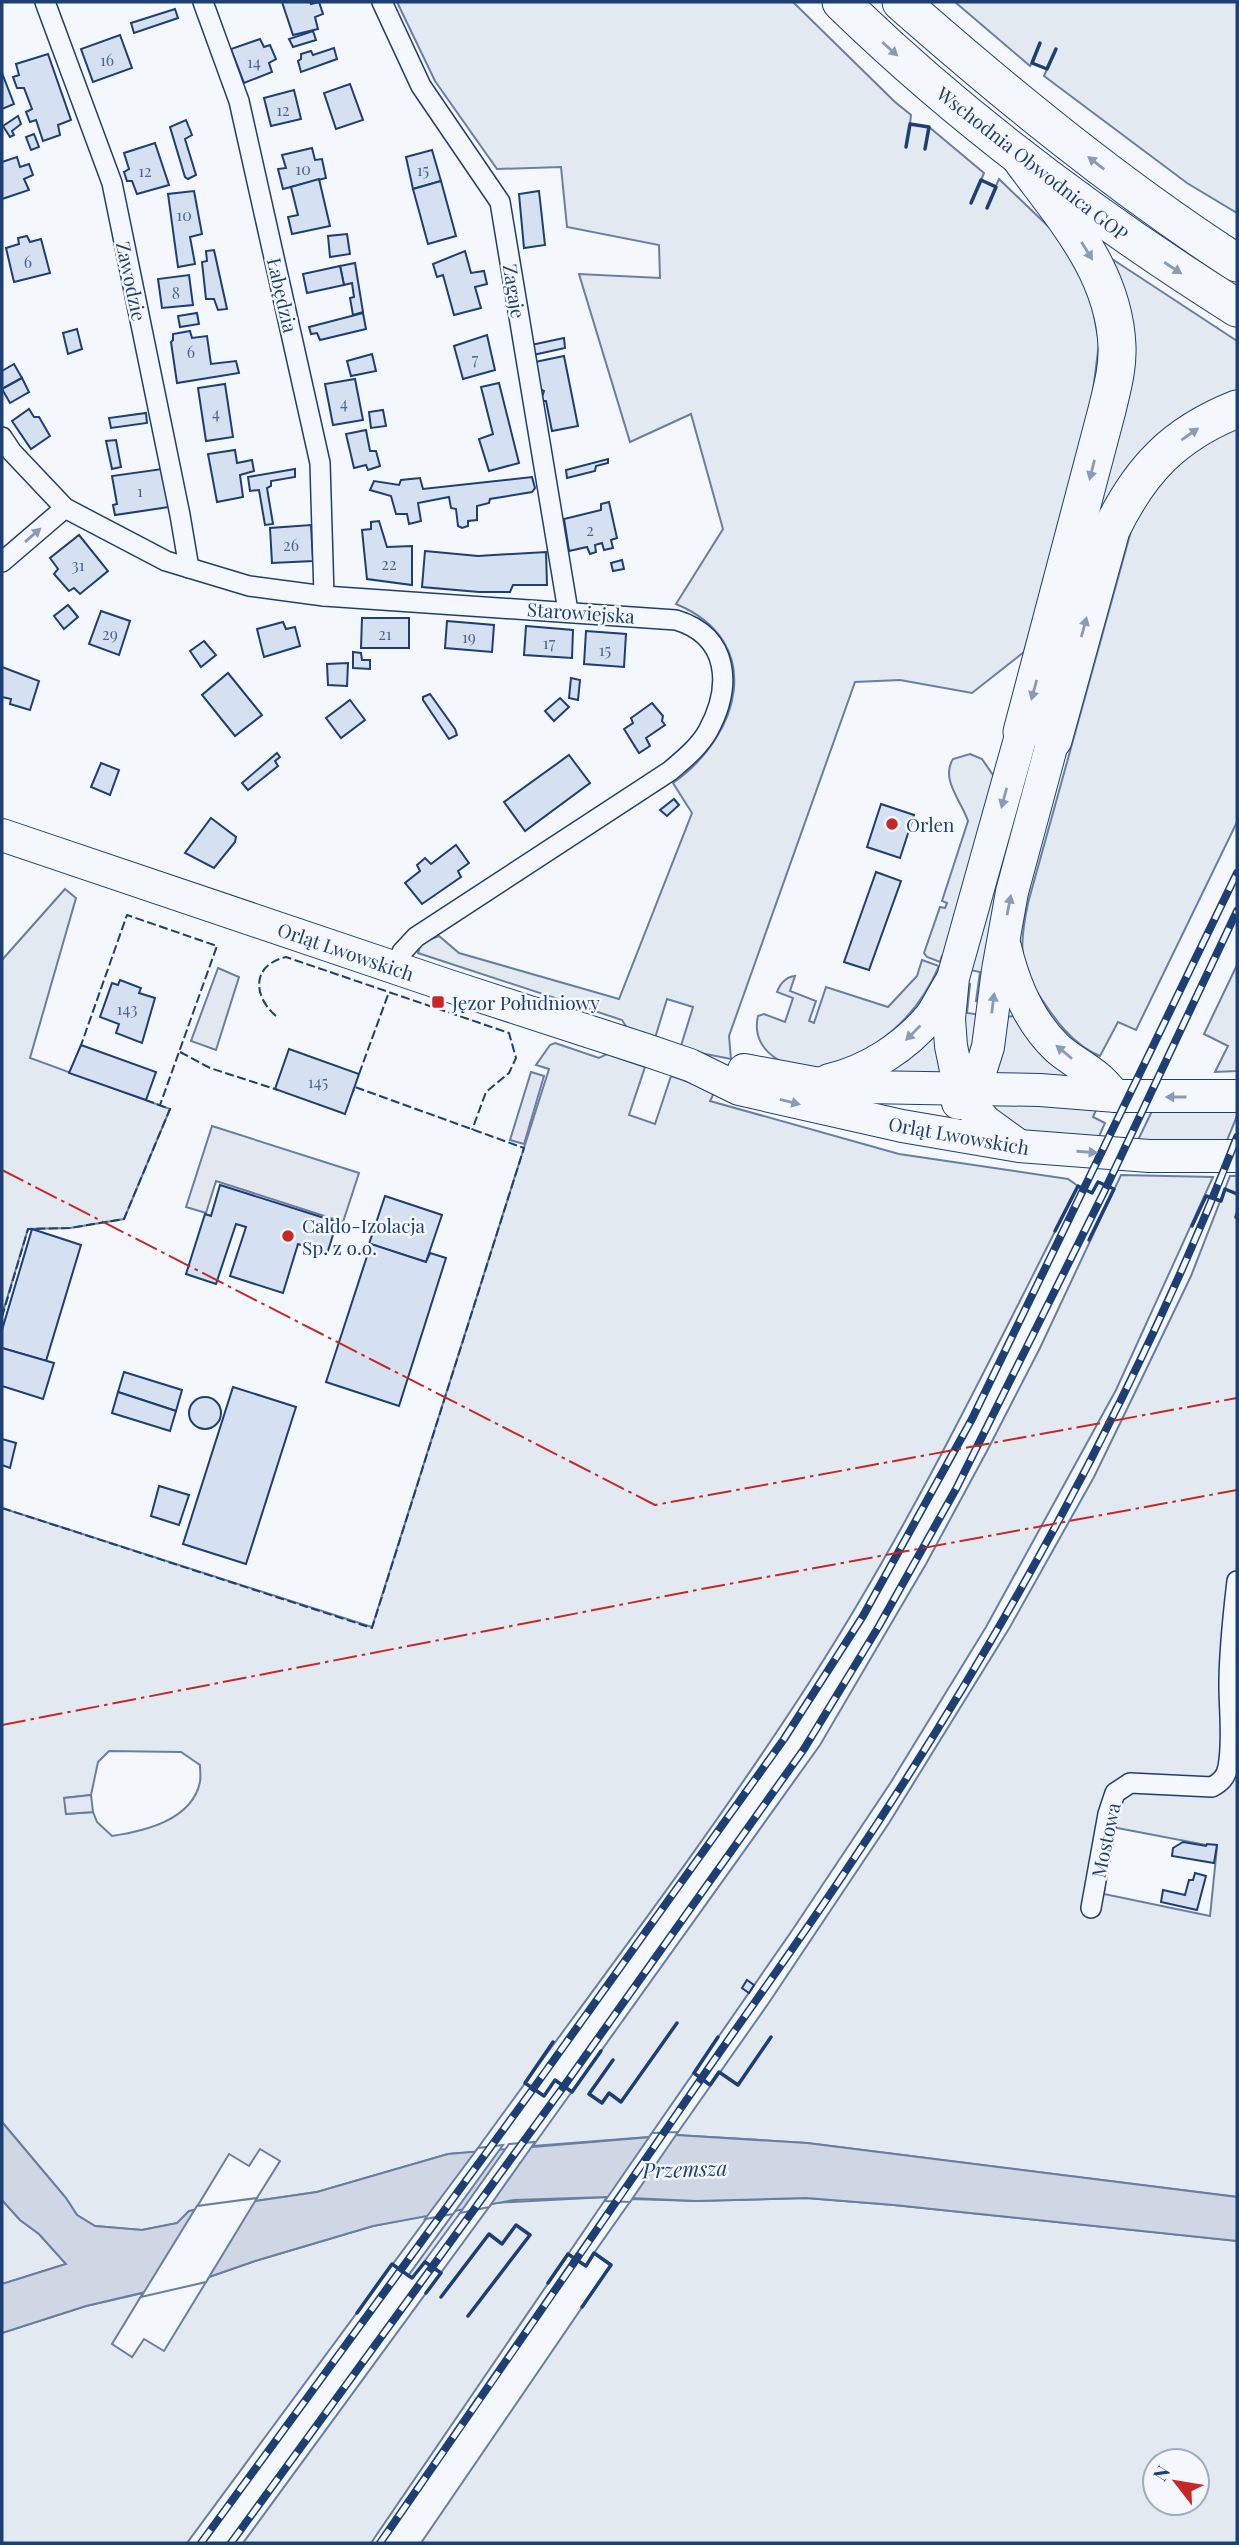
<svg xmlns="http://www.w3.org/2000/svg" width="1239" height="2545" font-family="'Playfair Display',serif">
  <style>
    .green { fill: #e3e9f0; stroke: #687fa3; stroke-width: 2; fill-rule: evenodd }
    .parking { fill: #e3e8f0; stroke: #687fa3; stroke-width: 2 }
    .water { fill: #cfd7e4; stroke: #687fa3; stroke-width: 2 }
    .pier { fill: #f4f7fb; stroke: #687fa3; stroke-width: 2 }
    .building { fill: #d5e0f0; stroke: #1d3f73; stroke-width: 2 }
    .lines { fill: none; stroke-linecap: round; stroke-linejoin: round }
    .minor-casing { stroke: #1d3f73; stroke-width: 22 }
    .primary-casing { stroke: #1d3f73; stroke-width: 34 }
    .motorway-casing { stroke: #1d3f73; stroke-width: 39 }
    .minor { stroke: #f4f7fb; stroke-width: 19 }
    .primary { stroke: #f4f7fb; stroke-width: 32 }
    .motorway { stroke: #f4f7fb; stroke-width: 37 }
    .rail-casing { stroke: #1d3f73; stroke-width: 8 }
    .rail { stroke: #f4f7fb; stroke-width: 5; stroke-dasharray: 16; stroke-linecap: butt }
    .fence { stroke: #1d3f73; stroke-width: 2; stroke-dasharray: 9 3.5; stroke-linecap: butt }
    .wall { stroke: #1d3f73; stroke-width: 3.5 }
    .power { stroke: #c62828; stroke-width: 2; stroke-dasharray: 24 5 3.5 5; stroke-linecap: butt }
    .oneway { fill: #889bb7 }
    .poi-dot { fill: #c62828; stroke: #f4f7fb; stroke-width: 2.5 }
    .labels { text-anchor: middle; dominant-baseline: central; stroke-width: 5; stroke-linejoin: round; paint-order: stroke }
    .number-label { font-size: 16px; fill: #4b6792 }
    .street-label { font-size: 19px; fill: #1d3f73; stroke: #f4f7fb }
    .poi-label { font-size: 19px; fill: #1d3f73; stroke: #f4f7fb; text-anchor: start }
    .water-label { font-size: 21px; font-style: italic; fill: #1d3f73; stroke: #f4f7fb }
  </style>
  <rect width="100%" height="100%" fill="#f4f7fb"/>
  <!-- green -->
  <g class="green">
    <path d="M397 2H793L895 102 911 115 910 124 929 127 984 173 981 180 996 186 999 179 1051 229 1078 266 1092 304 1099 343 1091 407 1065 510 1024 652 972 693 900 680 855 682 729 1036 731 1059 680 1049 693 1007 667 999 655 1038 629 1031 622 1020 418 953 421 943 439 936 459 953 619 999 692 813 673 783C740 736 767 642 676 604L723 529 691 414 630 442 579 274 660 278 659 245 567 227 561 167 497 169 435 81Z"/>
    <polygon points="955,2 1237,2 1237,213 1187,183 1044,76 1047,69 1032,63 1030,66"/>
    <polygon points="1106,255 1237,341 1237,395 1092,553"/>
    <path d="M1237 425V822L1136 1030 1118 1022 1100 1056C1072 1045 1053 1017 1037 992H1031C1020 955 1020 941 1028 903L1131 531 1143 501 1188 452Z"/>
    <path d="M970 754 982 759 995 778 947 957 942 956 940 962 927 957 924 953 940 907 945 908 947 903 942 901 968 821C962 802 940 779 953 759Z"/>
    <polygon points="1030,760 1033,761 982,1002 976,1001 980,972 970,970"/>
    <polygon points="65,889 76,898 30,1058 170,1109 124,1219 70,1228 28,1229 2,1315 2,960"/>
    <path d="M922 960 939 966C925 999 905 1024 875 1044 862 1054 843 1063 826 1067 794 1074 749 1055 758 1016L764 1014 785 1022 793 998 777 992C780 984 786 977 795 976L790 991 816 1001 809 1021 814 1023 826 987 888 1007 917 976Z"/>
    <polygon points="1237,965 1237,1071 1215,1072 1228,1046 1204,1034"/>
    <polygon points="966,983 970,984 967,1013 982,1015 977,1057 961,1060"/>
    <polygon points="1018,1016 1077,1077 994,1081 1000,1017"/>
    <polygon points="936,1025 947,1077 876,1075"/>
    <path d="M555 1043 599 1058 607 1054 645 1067 629 1115 655 1124 671 1076 715 1091 710 1101 899 1154 1068 1179 1078 1186C994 1351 914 1519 814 1675 709 1839 589 1994 475 2152L448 2154 317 2192 255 2201 280 2161 260 2149 249 2166 229 2154 195 2210 189 2211 178 2223 142 2230 95 2226 77 2215 66 2198 2 2122V1508L372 1627 549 1069 536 1065 550 1045ZM109 1751 181 1752 200 1765C200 1770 201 1777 200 1782 192 1820 145 1831 112 1836L97 1822 93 1812 66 1814 65 1798 91 1795 98 1762Z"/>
    <polygon points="980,1100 1096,1110 1093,1117 1105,1123 1097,1141 1026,1132"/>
    <polygon points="1237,1108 1237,1116 1226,1143 1137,1142 1153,1109"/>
    <polygon points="1121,1175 1213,1177 1116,1390 986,1627 891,1782 791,1932 649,2137 533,2146 820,1745 926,1564 987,1451 1040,1348"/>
    <path d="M1230 1176H1237V2197L807 2143 676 2135 768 2004 889 1823 1010 1627 1094 1477 1142 1378 1191 1276ZM1112 1827 1217 1847 1210 1916 1104 1894Z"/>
    <polygon points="607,2197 371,2543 243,2543 492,2203"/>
    <path d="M806 2198 894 2205 1237 2241V2543H421L611 2265 594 2253 632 2199 696 2201ZM1155 2461H1197V2503H1155Z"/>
    <polygon points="2,2200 20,2220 39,2234 66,2264 2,2284"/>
    <polygon points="463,2209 412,2278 408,2276 456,2210"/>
    <polygon points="429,2215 187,2543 2,2543 2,2333 86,2306 143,2293 112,2344 132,2357 144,2339 164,2351 209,2277 255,2261 373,2226"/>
  </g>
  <!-- parking -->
  <g class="parking">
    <polygon points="218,968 239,977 216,1050 191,1041"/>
    <polygon points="531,1072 544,1076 524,1144 510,1140"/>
    <polygon points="212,1126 359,1173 343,1222 216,1181 206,1213 186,1207"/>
    <polygon points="91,1795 93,1812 66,1814 64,1798"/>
  </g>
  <!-- water -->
  <polygon class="water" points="2,2122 66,2198 77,2215 95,2226 142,2230 177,2223 189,2211 317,2192 448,2154 676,2135 807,2143 1237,2197 1237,2241 894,2205 806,2198 696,2201 607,2197 514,2200 373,2226 255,2261 209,2277 86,2306 2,2333 2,2284 66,2264 39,2234 20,2220 2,2200"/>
  <!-- pier -->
  <g class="pier">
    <polygon points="678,2132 630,2202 605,2201 652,2133"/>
    <polygon points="535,2142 489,2207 460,2213 509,2144"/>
    <polygon points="503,2145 453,2214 425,2219 478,2148"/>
    <polygon points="257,2198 206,2282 141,2297 197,2206"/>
  </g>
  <!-- building -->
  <g class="building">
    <polygon points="282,2 310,2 311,4 319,2 323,14 315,17 318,29 293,35"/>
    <polygon points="175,9 178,18 134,33 131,23"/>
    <polygon points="313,31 316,40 293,47 289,39"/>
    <polygon points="120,35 132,68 93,82 81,49"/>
    <polygon points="260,39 264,47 270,45 276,59 269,63 272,72 244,83 231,49"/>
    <polygon points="334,48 337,59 301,72 298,61 301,59 301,54 311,51 313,55"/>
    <polygon points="48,54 71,120 58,125 60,135 43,141 36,120 30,122 26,112 32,109 24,88 17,88 13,77 19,75 16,64"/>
    <polygon points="2,73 14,104 2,109"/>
    <polygon points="350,84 363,120 336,129 324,93"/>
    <polygon points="294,90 301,119 271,126 264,98"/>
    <polygon points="18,116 21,124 12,131 14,135 10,137 3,126"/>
    <polygon points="186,120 192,135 185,139 196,175 188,179 185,177 170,127"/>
    <polygon points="34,134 39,147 31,150 26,137"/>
    <polygon points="155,143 169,185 137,194 132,181 127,181 124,172 129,169 124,153"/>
    <polygon points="312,148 315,160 322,159 326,178 283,189 278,169 286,168 282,155"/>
    <polygon points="432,150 441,181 413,189 406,157"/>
    <polygon points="17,157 20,167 29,164 33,175 24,179 29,190 2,199 2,162"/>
    <polygon points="319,179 330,226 292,234 288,217 298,215 291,187"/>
    <polygon points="441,181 456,236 428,244 413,189"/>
    <polygon points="194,191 202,234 190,237 195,264 178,267 168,194"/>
    <polygon points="539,191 545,245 524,248 519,194"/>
    <polygon points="347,234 350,254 330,257 328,236"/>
    <polygon points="27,236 30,242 41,239 50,273 14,282 6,248 19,244 18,238"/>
    <polygon points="214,250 227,309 218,310 214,299 206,299 202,262 207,261 206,251"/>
    <polygon points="465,251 471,273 484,271 487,284 475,287 481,308 454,315 443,275 437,277 433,264"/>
    <polygon points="355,263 363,312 353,315 350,298 354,297 352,283 344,285 340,266"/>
    <polygon points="340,266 344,285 307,293 303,274"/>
    <polygon points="189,275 193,305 162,308 158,279"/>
    <polygon points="197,313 199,324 180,327 178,316"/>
    <polygon points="363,313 366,329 320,340 317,333 311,334 309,327"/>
    <polygon points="77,329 82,349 68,354 63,333"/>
    <polygon points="190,331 192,338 207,336 211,364 236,361 239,373 177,383 171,342 173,340 173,334"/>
    <polygon points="487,335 495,370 463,379 454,346"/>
    <polygon points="564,338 565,348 533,355 531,345"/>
    <polygon points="372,354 376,371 351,376 347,361"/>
    <polygon points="564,356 578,426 552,431 546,401 543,401 542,397 544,391 540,389 535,362"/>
    <polygon points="14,364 22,378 2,389 2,371"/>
    <polygon points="22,378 29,392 10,403 2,389"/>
    <polygon points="355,379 363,420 333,425 325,384"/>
    <polygon points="499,383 519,463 489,471 479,439 493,434 481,387"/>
    <polygon points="225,384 233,437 206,441 198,388"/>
    <polygon points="29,409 34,417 39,417 50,436 31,449 12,421"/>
    <polygon points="383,410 386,426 371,428 369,412"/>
    <polygon points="146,413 147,423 111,428 109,418"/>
    <polygon points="366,430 370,451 376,451 380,466 368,470 366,465 354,468 346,434"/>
    <polygon points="116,440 121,467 112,469 106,441"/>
    <polygon points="235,450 237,463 252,460 254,471 240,475 243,497 217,502 208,454"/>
    <polygon points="608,459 608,463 596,466 595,471 567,478 566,470"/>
    <polygon points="162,469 169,507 115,515 113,505 117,504 112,476"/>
    <polygon points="295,469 295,477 271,481 271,486 267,488 273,524 265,525 259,490 250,491 248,477"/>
    <polygon points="532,477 535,488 532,492 490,499 489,503 477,506 477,520 468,521 468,526 462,528 458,526 456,509 451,508 449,497 418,503 421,521 409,524 407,514 396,514 391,496 370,490 374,481 399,485 401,480 420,478 423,489"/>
    <polygon points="609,502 617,538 611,540 613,548 604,550 602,543 595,545 596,552 590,554 587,547 569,551 564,519 601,510 601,504"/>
    <polygon points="379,521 387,547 412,546 412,585 367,579 362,530 371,529 371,522"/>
    <polygon points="311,525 313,561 272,563 270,528"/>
    <polygon points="79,535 108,571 80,594 74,588 69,591 54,574 58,569 50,558"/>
    <polygon points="425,551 478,556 546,552 547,585 513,585 510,592 479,592 422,587"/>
    <polygon points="622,560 624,569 613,571 611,563"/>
    <polygon points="68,605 78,617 64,629 54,616"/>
    <polygon points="101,611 130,621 119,655 89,644"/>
    <polygon points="362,618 409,618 409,648 361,648"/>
    <polygon points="447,621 494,625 492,652 445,648"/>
    <polygon points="283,622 286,629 295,627 300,646 264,657 257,629"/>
    <polygon points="526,626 573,630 572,658 524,655"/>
    <polygon points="586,631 626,634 624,667 584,664"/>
    <polygon points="204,641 216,655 201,667 190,651"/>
    <polygon points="353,652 361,653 362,660 370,660 370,669 353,668"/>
    <polygon points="348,663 347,686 328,685 327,664"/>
    <polygon points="2,667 39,681 30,710 10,704 11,699 2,697"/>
    <polygon points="228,673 262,715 235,736 202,695"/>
    <polygon points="571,678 580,680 578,700 569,698"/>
    <polygon points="430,694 455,729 457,735 449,739 423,700 423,697"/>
    <polygon points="560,698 569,707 554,721 545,711"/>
    <polygon points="350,700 365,720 341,738 326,718"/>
    <polygon points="652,703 663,716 662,721 665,725 646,738 650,746 639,753 624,729 633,723 631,718"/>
    <polygon points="277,753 280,757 275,761 278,766 248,790 242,783"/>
    <polygon points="569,755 590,783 525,831 504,802"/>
    <polygon points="101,763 119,770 110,795 91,787"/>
    <polygon points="674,799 679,805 667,816 660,810"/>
    <polygon points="881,804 914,815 900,858 867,847"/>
    <polygon points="211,818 236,837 235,842 214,868 185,853"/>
    <polygon points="456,845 469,863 458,871 461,877 422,904 405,883 420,871 417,865 425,858 431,864"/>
    <polygon points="876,872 901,881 869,970 844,962"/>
    <polygon points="120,980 141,988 139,993 155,998 142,1043 116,1033 119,1024 100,1017 112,983 118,985"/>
    <polygon points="81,1045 156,1072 146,1100 69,1073"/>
    <polygon points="289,1049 359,1074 345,1114 275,1089"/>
    <polygon points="220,1185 337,1222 327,1254 298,1244 283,1293 230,1276 246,1227 236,1224 216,1284 186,1274 205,1214 211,1216"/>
    <polygon points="385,1196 442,1215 426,1262 369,1244"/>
    <polygon points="32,1229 81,1245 46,1361 2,1348 2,1330"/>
    <polygon points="371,1244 426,1262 430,1253 446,1258 399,1406 326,1382"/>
    <polygon points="2,1348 54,1363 43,1399 2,1386"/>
    <polygon points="124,1372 182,1390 176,1411 118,1392"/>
    <polygon points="233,1387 296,1407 246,1564 183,1544"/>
    <polygon points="118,1392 176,1411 170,1431 112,1413"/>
    <circle cx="205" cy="1413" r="16"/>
    <polygon points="2,1439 16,1443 10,1468 2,1465"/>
    <polygon points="159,1486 189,1495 179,1525 151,1516"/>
    <polygon points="1183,1842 1206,1846 1207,1844 1217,1845 1214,1863 1172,1856 1173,1848"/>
    <polygon points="1195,1873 1206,1876 1197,1910 1161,1902 1163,1890 1185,1895 1189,1880 1193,1880"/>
    <polygon points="747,1980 754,1985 749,1993 742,1988"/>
  </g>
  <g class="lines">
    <defs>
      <g id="minor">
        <polyline points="45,2 112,183 180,515 189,568"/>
        <polyline points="203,2 239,101 320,463 324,596"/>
        <polyline points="382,2 421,86 500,202 568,611"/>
        <path d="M2 437 12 452 65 508 166 561 249 586 324 596 676 620C730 636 732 687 708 731 699 747 684 759 670 771L416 937 402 952 396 968"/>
        <polyline points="2,562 65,508"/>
        <path d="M1091 1908 1108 1814 1115 1793 1130 1783 1212 1787C1221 1782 1226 1777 1228 1767 1233 1740 1229 1711 1229 1685 1229 1650 1233 1615 1237 1581"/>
      </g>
      <g id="primary">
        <polyline points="2,835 446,985 646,1050 690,1065 739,1089 902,1126 1019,1146 1149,1156 1237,1156"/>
        <path d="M1005 947C1014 985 1029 1021 1057 1048 1069 1059 1084 1066 1097 1077 1104 1082 1109 1090 1116 1096"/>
        <polyline points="744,1070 814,1083 863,1087 1040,1090 1116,1096 1237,1096"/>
        <path d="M829 1080C868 1071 905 1047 931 1016 938 1006 944 993 951 982"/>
        <polyline points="958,1103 981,1069 988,1047 998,970 1012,892 1053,740"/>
        <polyline points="1015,1143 986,1122 970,1105 967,1090 957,1075 951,1046 949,1019 953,978 1022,732"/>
      </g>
      <g id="motorway">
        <path d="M841 2C961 119 1096 219 1237 308"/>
        <path d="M901 2C1007 95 1118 186 1237 263"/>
        <path d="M1019 156C1061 214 1114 270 1117 346 1118 368 1112 389 1107 410L1022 732"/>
        <path d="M1053 740 1111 530C1140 470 1174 434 1237 409"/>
      </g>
    </defs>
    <!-- minor casing -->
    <use href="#minor" class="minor-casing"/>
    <!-- primary casing -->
    <use href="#primary" class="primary-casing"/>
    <!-- motorway casing -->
    <use href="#motorway" class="motorway-casing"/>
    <!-- minor -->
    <use href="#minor" class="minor"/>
    <!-- primary -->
    <use href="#primary" class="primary"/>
    <!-- motorway -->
    <use href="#motorway" class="motorway"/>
    <defs>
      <g id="rail">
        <polyline points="201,2543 533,2089 784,1739 863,1616 972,1419 1237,873"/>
        <polyline points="231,2543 564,2086 804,1749 879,1626 956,1489 1104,1192 1237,911"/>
        <path d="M380 2543C487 2389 594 2234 701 2079 748 2011 797 1944 843 1875 999 1644 1136 1397 1237 1137"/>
      </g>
    </defs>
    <!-- rail casing -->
    <use href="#rail" class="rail-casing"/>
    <!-- rail -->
    <use href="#rail" class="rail"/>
    <!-- fence -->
    <g class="fence">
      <path d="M276 1016C252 995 252 965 286 957L509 1033 516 1058 509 1073 486 1092 472 1130"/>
      <polyline points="80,1048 127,915 217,946 160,1105"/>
      <polyline points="180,1052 210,1068 278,1090"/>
      <polyline points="359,1074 389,992"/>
      <polyline points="2,1317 28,1229 70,1228 124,1219 170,1109 143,1099"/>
      <polyline points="2,1508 372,1628 524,1148 355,1087 353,1092"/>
    </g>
    <!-- wall -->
    <g class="wall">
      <polyline points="1040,43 1032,63 1047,69 1056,49"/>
      <polyline points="906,147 910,124 929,127 925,149"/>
      <polyline points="971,203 981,180 996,187 987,208"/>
      <polyline points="1236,1217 1237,1214"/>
      <polyline points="1192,1226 1206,1196 1221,1201 1225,1189 1237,1194"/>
      <polyline points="1055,1231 1078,1186 1092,1193 1098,1182 1114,1189 1089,1240"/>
      <polyline points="718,2037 694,2073 710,2085 719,2072 738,2085 771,2037"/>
      <polyline points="553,2042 525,2083 544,2096 555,2080 572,2092 601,2051"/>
      <polyline points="613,2060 589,2094 602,2103 609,2093 621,2102 677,2023"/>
      <polyline points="548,2283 568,2254 586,2266 594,2253 611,2265 582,2307"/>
      <polyline points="441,2297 489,2234 502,2244 516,2225 530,2235 468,2316"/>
      <polyline points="357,2313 392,2264 412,2278 425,2262 441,2273 426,2293"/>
    </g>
    <!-- power -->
    <g class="power">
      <polyline points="2,1170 655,1505 1237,1398"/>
      <polyline points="2,1725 707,1588 1237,1490"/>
    </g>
  </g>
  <!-- one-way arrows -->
  <defs><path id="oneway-solid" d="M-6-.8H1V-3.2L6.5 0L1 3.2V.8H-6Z" transform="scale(1.75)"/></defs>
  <g class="oneway">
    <use href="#oneway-solid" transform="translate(890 49) rotate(42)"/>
    <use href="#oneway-solid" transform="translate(1096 163) rotate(-142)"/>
    <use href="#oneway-solid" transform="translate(1087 251) rotate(58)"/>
    <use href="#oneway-solid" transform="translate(1173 268) rotate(33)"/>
    <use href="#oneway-solid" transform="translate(1190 434) rotate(-35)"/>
    <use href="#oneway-solid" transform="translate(1092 470) rotate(104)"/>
    <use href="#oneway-solid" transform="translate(33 535) rotate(-41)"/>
    <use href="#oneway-solid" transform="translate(1084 627) rotate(-75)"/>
    <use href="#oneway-solid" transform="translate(1034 690) rotate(105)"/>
    <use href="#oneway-solid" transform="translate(1004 798) rotate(105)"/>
    <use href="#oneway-solid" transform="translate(1009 905) rotate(-79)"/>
    <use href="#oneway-solid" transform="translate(993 1003) rotate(-83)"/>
    <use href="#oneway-solid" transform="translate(913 1033) rotate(135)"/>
    <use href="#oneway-solid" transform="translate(1064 1052) rotate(-140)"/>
    <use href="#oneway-solid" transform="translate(1176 1097) rotate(180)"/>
    <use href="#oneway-solid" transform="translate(790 1102) rotate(14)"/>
    <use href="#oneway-solid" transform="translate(1087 1152) rotate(4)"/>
  </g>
  <!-- markers -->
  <g class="poi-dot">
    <circle cx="892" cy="824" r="7"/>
    <rect x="431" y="995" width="14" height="14" rx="3.5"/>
    <circle cx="288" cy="1236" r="7"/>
  </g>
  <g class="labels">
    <!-- number labels -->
    <g class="number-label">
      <text x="107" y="59">16</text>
      <text x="254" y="61">14</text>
      <text x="283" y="109">12</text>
      <text x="303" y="168">10</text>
      <text x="423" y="169">15</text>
      <text x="145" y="170">12</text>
      <text x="184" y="214">10</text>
      <text x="28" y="261">6</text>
      <text x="176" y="292">8</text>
      <text x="191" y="351">6</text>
      <text x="475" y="358">7</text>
      <text x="344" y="402">4</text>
      <text x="216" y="412">4</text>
      <text x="140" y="490">1</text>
      <text x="590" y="529">2</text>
      <text x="291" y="544">26</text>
      <text x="389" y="563">22</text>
      <text x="78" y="564">31</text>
      <text x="110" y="633">29</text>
      <text x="385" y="633">21</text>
      <text x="469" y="636">19</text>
      <text x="549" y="642">17</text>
      <text x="605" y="649">15</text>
      <text x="127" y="1008">143</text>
      <text x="318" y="1081">145</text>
    </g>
    <!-- street labels -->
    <g class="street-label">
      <text transform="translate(1033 163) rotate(38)">Wschodnia Obwodnica GOP</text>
      <text transform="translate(132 281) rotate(78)">Zawodzie</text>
      <text transform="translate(515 291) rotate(81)">Zagaje</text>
      <text transform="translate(283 295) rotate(77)">Łabędzia</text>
      <text transform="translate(581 612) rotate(4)">Starowiejska</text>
      <text transform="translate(346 951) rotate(19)">Orląt Lwowskich</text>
      <text transform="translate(959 1135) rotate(10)">Orląt Lwowskich</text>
      <text transform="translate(1105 1840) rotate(-78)">Mostowa</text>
    </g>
    <!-- poi labels -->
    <g class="poi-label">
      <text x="906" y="824">Orlen</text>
      <text x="452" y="1002">Jęzor Południowy</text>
      <text x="302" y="1225">Caldo-Izolacja<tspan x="302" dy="22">Sp. z o.o.</tspan></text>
    </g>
    <!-- water labels -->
    <g class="water-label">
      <text transform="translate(685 2168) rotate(-2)">Przemsza</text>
    </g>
  </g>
  <!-- border -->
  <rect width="1239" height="2545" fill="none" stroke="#1d3f73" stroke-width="7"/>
  <!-- north arrow -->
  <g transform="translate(1176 2482) rotate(301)"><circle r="33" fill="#f4f7fb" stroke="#9eadc5" stroke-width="2"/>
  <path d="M0-5L12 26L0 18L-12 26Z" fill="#c62828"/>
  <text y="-10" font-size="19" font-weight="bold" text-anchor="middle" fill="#1d3f73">N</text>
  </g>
</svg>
